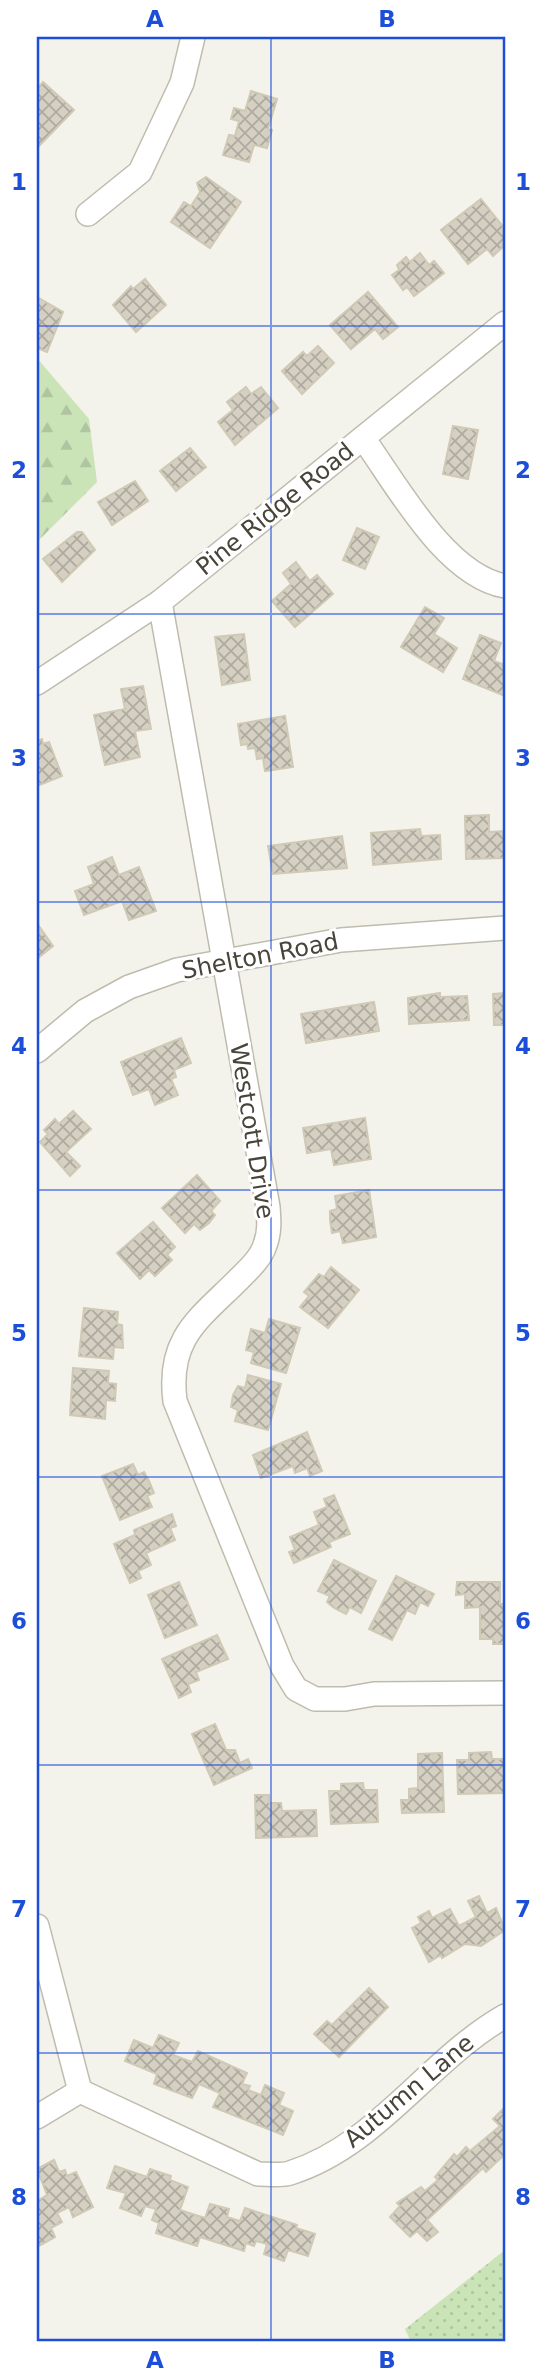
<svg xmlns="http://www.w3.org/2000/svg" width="542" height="2379" font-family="'DejaVu Sans',sans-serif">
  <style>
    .grass { fill: url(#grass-dots) }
    .forest { fill: url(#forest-firs) }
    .building { fill: url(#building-cross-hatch); stroke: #cfc9b5; stroke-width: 2 }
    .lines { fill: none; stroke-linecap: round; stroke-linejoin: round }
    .minor-casing { stroke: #bfbcae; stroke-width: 26 }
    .minor { stroke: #fff; stroke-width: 23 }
    .grid { fill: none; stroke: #1d4ed8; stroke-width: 2; stroke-opacity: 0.55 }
    .labels { text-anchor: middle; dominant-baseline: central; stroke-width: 6; stroke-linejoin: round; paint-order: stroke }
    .street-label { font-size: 24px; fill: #48443a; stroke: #fff }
    .neatline { fill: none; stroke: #1d4ed8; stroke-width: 2.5 }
    .grid-label { font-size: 23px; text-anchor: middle; font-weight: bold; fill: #1d4ed8 }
  </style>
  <defs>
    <pattern id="grass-dots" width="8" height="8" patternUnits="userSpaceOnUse" patternTransform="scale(1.75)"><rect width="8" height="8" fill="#cae4b8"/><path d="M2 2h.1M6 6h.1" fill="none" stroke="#afc59f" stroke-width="1.8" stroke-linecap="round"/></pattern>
    <pattern id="forest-firs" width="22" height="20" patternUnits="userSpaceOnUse" patternTransform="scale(1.75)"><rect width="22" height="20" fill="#cae4b8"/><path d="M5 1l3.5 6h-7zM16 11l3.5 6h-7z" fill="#afc59f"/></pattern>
    <pattern id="building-cross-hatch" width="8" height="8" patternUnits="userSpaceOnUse" patternTransform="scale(1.75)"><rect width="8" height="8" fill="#d5d0c2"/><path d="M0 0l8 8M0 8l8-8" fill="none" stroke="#afaa9f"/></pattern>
  </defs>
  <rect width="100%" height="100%" fill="#f4f3eb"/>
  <!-- grass -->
  <polygon class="grass" points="505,2250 505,2342 411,2342 405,2329"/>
  <!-- forest -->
  <polygon class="forest" points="37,358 89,419 97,482 37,542"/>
  <!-- building -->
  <g class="building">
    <polygon points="43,82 74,110 37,148 37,89"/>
    <polygon points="251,91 277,99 268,129 272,130 267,148 254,145 249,162 223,155 229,135 235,136 239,121 231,119 234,108 245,111"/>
    <polygon points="206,177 241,202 210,248 171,222 184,202 191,206 200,192 197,183"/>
    <polygon points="481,199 505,229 505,245 493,256 487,249 468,264 441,230"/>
    <polygon points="420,253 429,265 434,261 444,273 414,296 407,287 403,290 392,275 399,270 397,265 406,257 410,262"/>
    <polygon points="145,279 166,305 136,332 113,305 131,286 133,289"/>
    <polygon points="368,292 398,327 383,339 375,329 351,349 330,325"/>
    <polygon points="37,297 63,312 47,352 37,348"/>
    <polygon points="318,346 334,363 302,394 282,371 303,352 307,356"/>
    <polygon points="246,387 251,394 261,387 278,408 235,445 218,422 233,410 227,402"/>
    <polygon points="453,426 478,430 468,479 443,474"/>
    <polygon points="190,448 206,467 176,491 160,471"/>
    <polygon points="135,481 148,501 112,525 98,502"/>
    <polygon points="357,528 379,537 365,569 343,560"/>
    <polygon points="77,532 82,532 95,550 62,582 43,559"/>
    <polygon points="296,562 310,581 317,575 333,594 295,627 272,601 291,584 283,573"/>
    <polygon points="425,607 444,618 434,634 457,648 443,672 401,647"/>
    <polygon points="244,634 250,680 222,685 215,637"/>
    <polygon points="480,635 501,643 494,661 505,665 505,696 463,679"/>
    <polygon points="143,686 151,729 135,731 140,757 105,765 94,715 125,709 121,689"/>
    <polygon points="285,716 293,767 265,771 263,758 257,759 255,748 248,749 247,744 241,745 238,724"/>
    <polygon points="42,739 43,744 49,742 62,776 37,786 37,741"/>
    <polygon points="489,815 489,832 505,831 505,858 466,859 465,816"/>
    <polygon points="420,829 421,836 440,835 441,859 373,865 371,833"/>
    <polygon points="342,836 347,868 273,874 268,846"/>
    <polygon points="112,857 119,875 139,867 156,911 129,920 122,901 84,915 75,891 94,884 88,867"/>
    <polygon points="39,926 53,946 37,959 37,928"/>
    <polygon points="440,993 440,997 467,996 469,1020 409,1024 408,998"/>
    <polygon points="505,993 505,1025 494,1025 493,994"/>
    <polygon points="374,1002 379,1031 306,1043 301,1014"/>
    <polygon points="181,1038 191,1063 174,1070 176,1077 171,1079 178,1095 155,1105 149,1089 133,1095 121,1062"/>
    <polygon points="73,1111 91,1129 66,1152 80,1166 70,1176 40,1142 48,1134 44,1130 55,1119 59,1124"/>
    <polygon points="365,1118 371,1159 334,1165 331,1149 307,1153 303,1128"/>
    <polygon points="197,1175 220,1201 211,1211 215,1215 209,1223 200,1230 194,1224 185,1233 162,1208"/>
    <polygon points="369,1190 376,1237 343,1243 340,1231 332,1233 330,1220 330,1211 337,1209 335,1196"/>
    <polygon points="153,1222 175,1247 167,1255 172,1260 155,1276 149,1270 140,1279 117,1253"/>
    <polygon points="331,1267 359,1290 328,1328 300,1307 309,1296 304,1292 319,1274 324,1277"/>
    <polygon points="84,1308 118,1312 117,1324 122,1325 123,1348 114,1347 113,1359 79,1356"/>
    <polygon points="269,1319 300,1328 286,1373 251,1363 254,1352 246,1350 251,1329 265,1333"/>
    <polygon points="73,1368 109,1371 108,1383 116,1384 115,1401 106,1400 105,1419 70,1415"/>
    <polygon points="248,1375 281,1384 268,1430 235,1421 238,1410 231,1407 233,1395 238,1386 245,1388"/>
    <polygon points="307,1432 322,1471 310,1476 307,1468 295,1473 293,1466 261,1478 253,1455"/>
    <polygon points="133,1464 138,1475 144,1472 149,1481 154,1493 147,1496 152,1507 120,1520 102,1476"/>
    <polygon points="334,1495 350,1534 329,1542 331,1547 294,1563 289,1552 295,1550 290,1537 319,1525 314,1512 327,1507 324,1499"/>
    <polygon points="172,1514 176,1526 170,1528 175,1540 146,1553 151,1565 138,1571 141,1578 130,1583 114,1544 135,1535 134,1530"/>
    <polygon points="334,1560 376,1581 361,1613 350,1607 346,1614 334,1608 327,1602 330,1596 318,1591"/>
    <polygon points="396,1576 434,1594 428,1606 420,1602 415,1614 407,1610 392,1640 369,1629"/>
    <polygon points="179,1582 197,1625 165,1638 148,1595"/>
    <polygon points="457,1582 500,1582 500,1604 505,1604 505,1644 493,1644 493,1639 480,1639 480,1607 465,1608 465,1594 456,1595"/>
    <polygon points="217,1635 228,1659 196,1672 199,1680 188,1684 191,1692 179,1698 162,1659"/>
    <polygon points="215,1724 226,1750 235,1750 240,1763 248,1759 252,1768 214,1785 192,1734"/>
    <polygon points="491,1752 492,1759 504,1759 505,1793 458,1794 457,1760 469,1760 469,1753"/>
    <polygon points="442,1753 444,1812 402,1813 401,1800 409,1800 409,1789 418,1788 418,1754"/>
    <polygon points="363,1783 364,1790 377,1790 378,1822 331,1824 329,1791 341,1791 341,1784"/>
    <polygon points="255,1795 269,1795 269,1803 281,1803 282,1811 316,1810 317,1836 256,1838"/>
    <polygon points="479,1896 487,1913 496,1908 505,1930 481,1946 465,1944 442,1958 441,1955 429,1962 412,1928 421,1923 418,1917 429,1911 432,1918 450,1909 459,1926 476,1917 468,1901"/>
    <polygon points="369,1988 388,2007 339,2057 314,2034 327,2021 332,2025"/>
    <polygon points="159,2035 179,2043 173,2055 192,2062 198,2051 247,2073 242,2084 250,2086 248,2090 261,2095 265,2085 284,2093 279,2105 293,2111 283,2135 213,2107 220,2093 199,2084 192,2098 154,2084 157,2074 125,2061 134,2040 153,2048"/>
    <polygon points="505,2107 505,2154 486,2172 483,2168 427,2220 438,2232 427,2241 417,2231 410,2237 390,2217 400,2206 397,2203 421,2187 425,2191 438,2180 435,2177 454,2154 457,2157 466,2147 470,2151 500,2126 493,2119"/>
    <polygon points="54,2160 59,2172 65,2170 67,2176 76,2172 93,2207 73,2217 69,2207 57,2213 62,2222 51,2228 55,2237 37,2247 37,2201 47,2195 37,2169"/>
    <polygon points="115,2166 147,2177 150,2169 171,2176 170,2180 188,2187 180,2210 205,2218 210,2204 229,2209 227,2217 240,2221 245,2208 297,2225 296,2228 315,2234 308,2256 288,2250 284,2261 264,2254 267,2244 256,2241 254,2246 246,2243 244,2251 200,2237 197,2246 156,2233 159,2223 152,2220 156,2209 145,2206 141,2216 120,2208 126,2193 107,2188"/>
  </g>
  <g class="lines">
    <defs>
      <g id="minor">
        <polyline points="88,214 140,172 182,83 193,37"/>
        <path d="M363 438C397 485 445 575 505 586"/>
        <path d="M160 602 268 1207C269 1220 270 1232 265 1245 261 1258 249 1269 239 1279 199 1319 167 1338 175 1401L282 1666 296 1689 315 1699H345L374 1694 505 1693"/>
        <polyline points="37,683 160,602 505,323"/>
        <polyline points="37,1051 85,1011 129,987 177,970 341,940 505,928"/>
        <polyline points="37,1926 80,2091"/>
        <path d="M80 2091 258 2174C268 2174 281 2176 290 2173 377 2146 428 2060 505 2016"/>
        <polyline points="37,2117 80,2091"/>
      </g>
    </defs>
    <!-- minor casing -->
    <use href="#minor" class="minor-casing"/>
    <!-- minor -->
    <use href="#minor" class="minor"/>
  </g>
  <!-- grid -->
  <path class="grid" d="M271 37V2342M37 326H505M37 614H505M37 902H505M37 1190H505M37 1477H505M37 1765H505M37 2053H505"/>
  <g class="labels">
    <!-- street labels -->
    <g class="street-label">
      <text transform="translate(275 509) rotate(-39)">Pine Ridge Road</text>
      <text transform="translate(260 956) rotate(-11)">Shelton Road</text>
      <text transform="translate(252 1131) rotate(81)">Westcott Drive</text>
      <text transform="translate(409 2091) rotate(-40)">Autumn Lane</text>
    </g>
  </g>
  <!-- border -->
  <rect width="542" height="2379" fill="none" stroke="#ffffff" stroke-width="77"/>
  <rect x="38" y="38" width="466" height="2302" class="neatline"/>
  <g class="grid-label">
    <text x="155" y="27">A</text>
    <text x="387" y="27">B</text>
    <text x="19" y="190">1</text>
    <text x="523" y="190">1</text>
    <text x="19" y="478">2</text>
    <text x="523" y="478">2</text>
    <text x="19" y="766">3</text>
    <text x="523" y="766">3</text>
    <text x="19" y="1054">4</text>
    <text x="523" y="1054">4</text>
    <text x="19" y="1341">5</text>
    <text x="523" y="1341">5</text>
    <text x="19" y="1629">6</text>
    <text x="523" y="1629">6</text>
    <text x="19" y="1917">7</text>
    <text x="523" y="1917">7</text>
    <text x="19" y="2205">8</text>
    <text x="523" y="2205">8</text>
    <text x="155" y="2368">A</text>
    <text x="387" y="2368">B</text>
  </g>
</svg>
